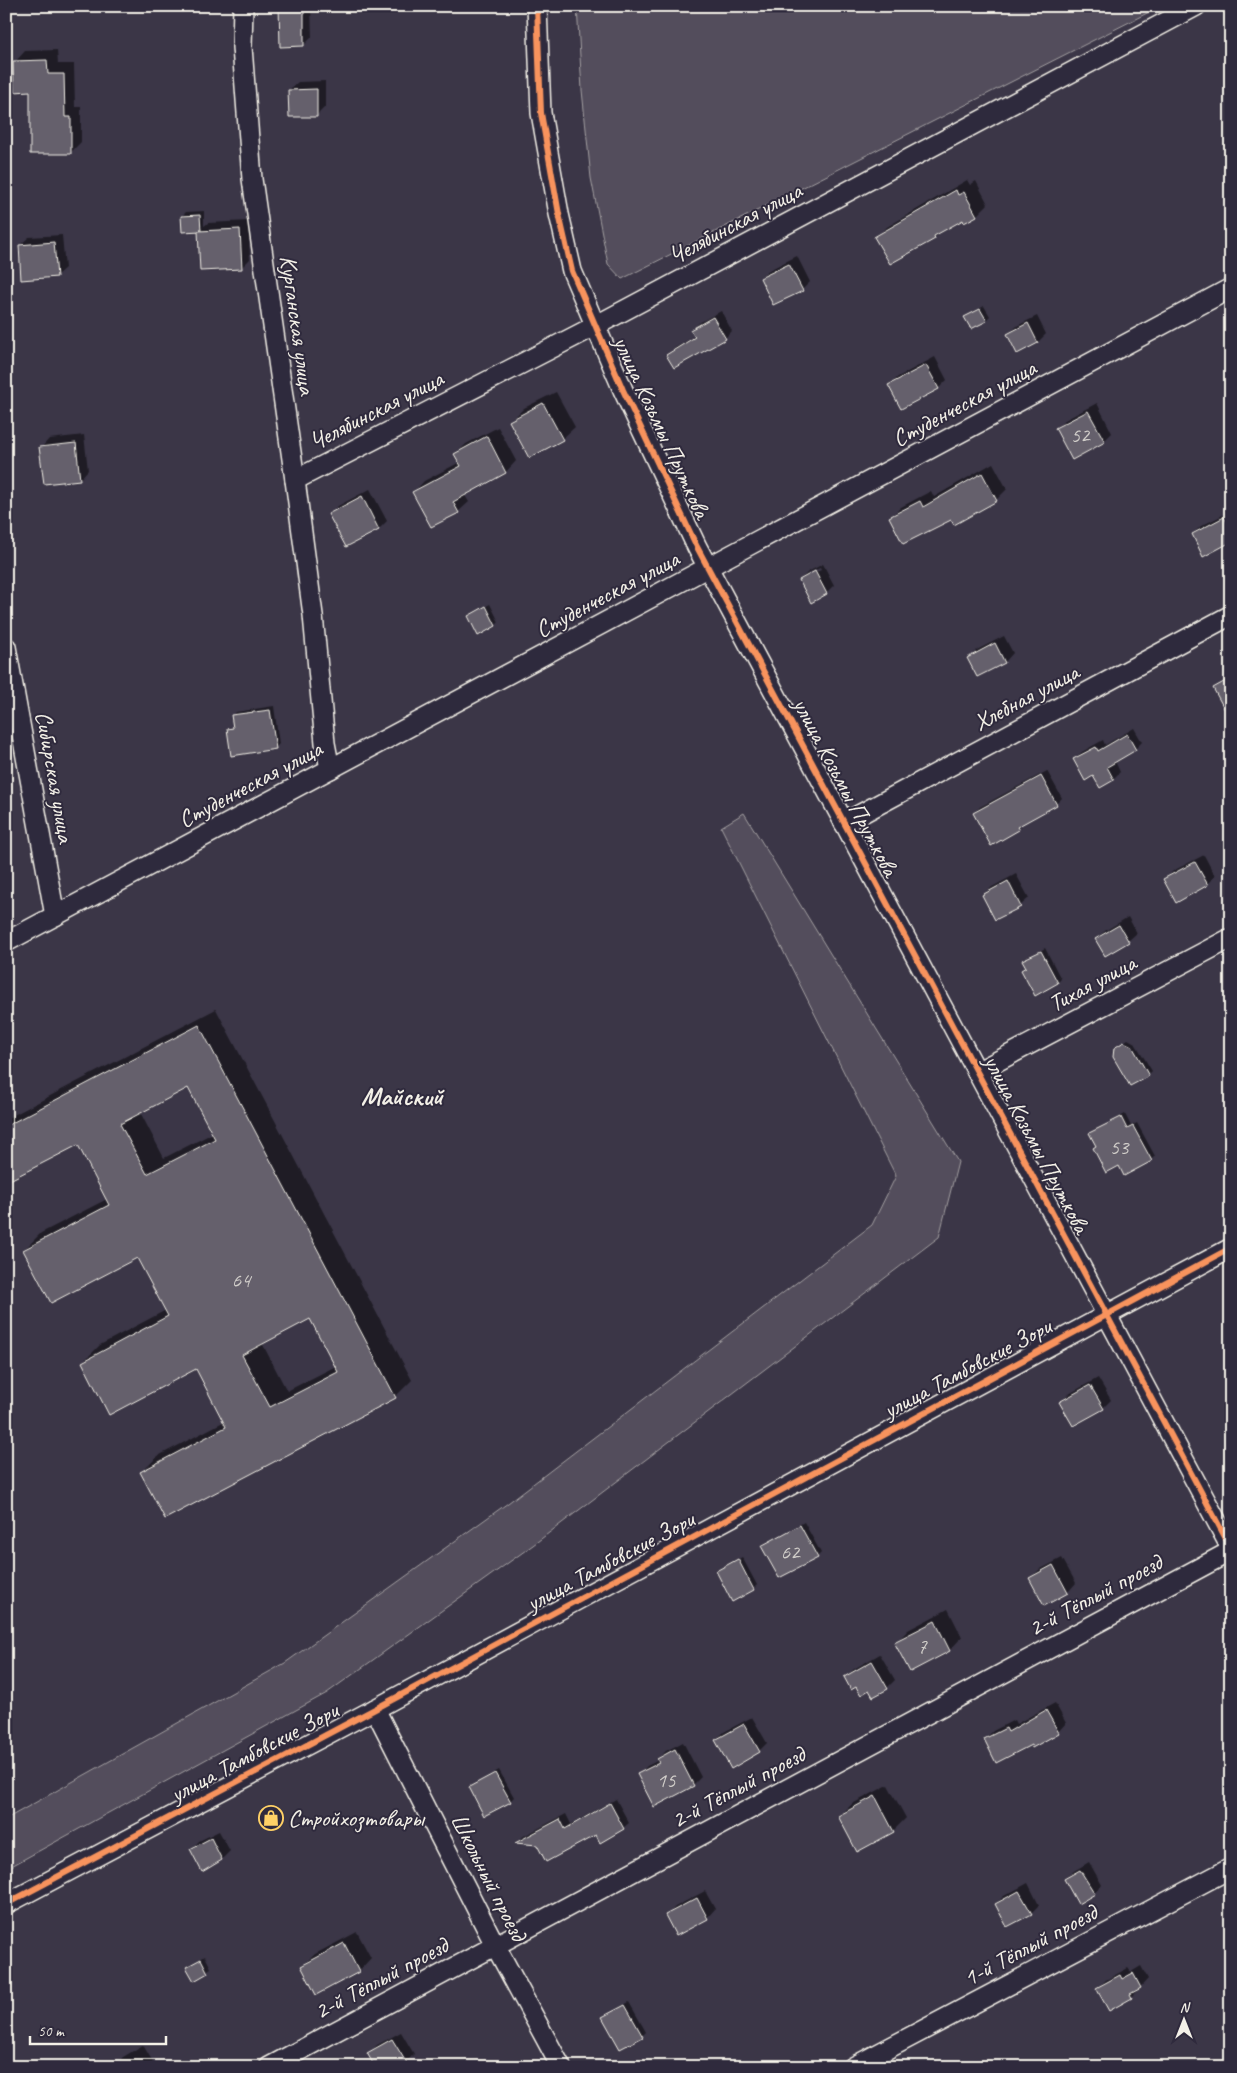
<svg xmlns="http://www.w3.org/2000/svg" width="1237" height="2073" font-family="Caveat,sans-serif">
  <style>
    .green { fill: #534e5c; stroke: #a4a0a2 }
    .shadow { fill: #0007; fill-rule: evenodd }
    .building { fill: #65616c; stroke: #f4f1e8; fill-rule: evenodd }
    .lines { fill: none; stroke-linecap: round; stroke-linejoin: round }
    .minor-casing { stroke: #f4f1e8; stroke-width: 22 }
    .minor { stroke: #2f2a3d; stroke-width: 19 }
    .cycleway-casing { stroke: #2f2a3d; stroke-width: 9 }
    .cycleway { stroke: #f8935d; stroke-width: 6 }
    .labels { text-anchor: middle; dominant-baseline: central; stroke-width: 4; stroke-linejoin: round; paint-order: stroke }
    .number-label { font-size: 21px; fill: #d0cdc9 }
    .street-label { font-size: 24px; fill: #f4f1e8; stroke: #2f2a3d }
    .poi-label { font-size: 24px; fill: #f4f1e8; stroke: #2f2a3d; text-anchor: start }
    .quarter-label { font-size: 26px; font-weight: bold; fill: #f4f1e8; stroke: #2f2a3d }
  </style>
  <rect width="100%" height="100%" fill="#3b3647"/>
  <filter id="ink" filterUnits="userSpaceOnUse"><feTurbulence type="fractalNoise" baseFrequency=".02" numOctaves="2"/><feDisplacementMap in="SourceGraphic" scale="10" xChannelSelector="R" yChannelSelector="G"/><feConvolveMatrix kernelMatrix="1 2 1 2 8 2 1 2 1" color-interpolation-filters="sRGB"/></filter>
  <g filter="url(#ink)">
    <!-- green -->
    <g class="green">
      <polygon points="577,6 1161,6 622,279 608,264 591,178 582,90"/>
      <polygon points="744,813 958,1162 939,1237 533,1545 327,1693 6,1869 6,1819 285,1663 508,1503 872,1225 896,1176 721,827"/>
    </g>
    <!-- shadow -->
    <g class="shadow">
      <polygon points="280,6 311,6 312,37 304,45"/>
      <polygon points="57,50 58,64 74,64 75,107 81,107 81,142 71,152 15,62 25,51"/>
      <polygon points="325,81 325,107 317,115 289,90 298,82"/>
      <polygon points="967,180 970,185 976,181 988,204 977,215 965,221 963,218 942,230 934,238 876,238 887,227"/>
      <polygon points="204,211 204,226 208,223 248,221 250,259 241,268 199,231 201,230 183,230 182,216 186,212"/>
      <polygon points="62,235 65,268 56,276 20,245 29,237"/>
      <polygon points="797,256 810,282 802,290 761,278 769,270"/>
      <polygon points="984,306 990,316 986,320 966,317"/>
      <polygon points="721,311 732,331 725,338 668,355 675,348 695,336 692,330 699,323"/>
      <polygon points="1037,316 1046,334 1038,342 1018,352 1009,334 1017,326"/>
      <polygon points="935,357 947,380 939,388 890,385 898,377"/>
      <polygon points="556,392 575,427 562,439 511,421 524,408"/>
      <polygon points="1097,403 1112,433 1104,441 1057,428 1065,420"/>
      <polygon points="498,427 516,461 506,472 464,494 469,502 458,512 414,492 424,481 460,462 456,454 466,444"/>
      <polygon points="84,435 88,470 80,479 41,448 49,439"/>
      <polygon points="993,463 1007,489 996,500 955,523 952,518 891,517 901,507 931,491 934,497"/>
      <polygon points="370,489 387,521 379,529 346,546 330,515 338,506"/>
      <polygon points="1231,511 1231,541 1193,534 1201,526"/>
      <path d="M823 564 834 585 826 593 800 580 808 572ZM820 568 821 570 808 576V573Z"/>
      <polygon points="490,604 499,622 496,625 469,616"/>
      <polygon points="1004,636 1013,653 1005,662 978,676 969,659 977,650"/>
      <polygon points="274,706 279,744 275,748 229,730 234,726 233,716 236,712"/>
      <polygon points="1134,728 1142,742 1135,749 1115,761 1120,772 1113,779 1094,775 1074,759 1082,752 1103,740 1105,745"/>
      <polygon points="1047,771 1062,798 1056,804 1023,822 1018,829 974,813 980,807"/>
      <polygon points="1204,855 1215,876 1207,884 1165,880 1173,871"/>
      <polygon points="1016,874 1029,898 1020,906 984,895 992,887"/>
      <polygon points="1128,917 1137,933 1128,941 1105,954 1096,939 1105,931"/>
      <polygon points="1045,948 1061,979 1058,982 1023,970 1027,966 1024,961"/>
      <path d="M216 1009 412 1380 395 1397 141 1473 158 1456 225 1421 197 1367 83 1362 100 1345 166 1310 138 1256 24 1250 41 1233 107 1199 78 1143 6 1181V1119ZM189 1086 213 1133 164 1158 140 1112ZM310 1317 336 1366 287 1391 262 1343Z"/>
      <polygon points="1128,1039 1135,1043 1152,1071 1148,1075 1116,1048"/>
      <polygon points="1125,1114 1131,1126 1137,1123 1155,1156 1151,1160 1097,1145 1091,1134"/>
      <polygon points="1098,1378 1111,1400 1103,1408 1061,1402 1069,1394"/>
      <polygon points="1231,1403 1231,1420 1225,1409"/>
      <polygon points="804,1522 821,1553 817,1557 763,1546"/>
      <polygon points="742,1557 757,1585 753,1589 718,1571"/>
      <polygon points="1062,1558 1076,1583 1068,1592 1044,1604 1030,1579 1039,1570"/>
      <polygon points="948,1609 962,1637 950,1650 911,1670 896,1643 908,1630"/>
      <polygon points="880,1654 895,1680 887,1688 870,1688 857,1685 846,1677 854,1669"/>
      <polygon points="1055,1703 1066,1723 1058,1732 1031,1743 985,1739 993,1731 1014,1720 1016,1724"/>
      <polygon points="752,1717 767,1743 759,1751 716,1740 724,1732"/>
      <polygon points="683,1742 701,1777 693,1785 639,1775 647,1766 659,1760 658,1759 666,1751"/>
      <polygon points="499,1770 514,1797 510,1801 470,1787"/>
      <polygon points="888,1785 906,1818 893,1831 840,1816 852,1804"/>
      <polygon points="616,1799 629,1823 623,1828 538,1844 517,1842 522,1837 566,1814 571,1824"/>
      <polygon points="219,1831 230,1851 222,1859 202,1870 191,1850 199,1841"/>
      <polygon points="1089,1862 1102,1885 1094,1893 1065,1879 1074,1871"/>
      <polygon points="1028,1883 1039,1905 1031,1913 996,1904 1004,1896"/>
      <polygon points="705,1891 715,1909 707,1918 667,1916 675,1907"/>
      <polygon points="357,1932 371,1958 359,1971 316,1993 302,1967 315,1954"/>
      <polygon points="205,1956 211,1968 194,1979 188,1967"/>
      <polygon points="1141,1966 1148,1979 1131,1997 1098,1988 1106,1980 1128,1968 1131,1972"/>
      <polygon points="629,2002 646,2032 642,2036 604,2017"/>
      <polygon points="401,2032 414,2054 406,2062 369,2054 377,2045"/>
      <polygon points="143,2045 153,2062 150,2065 152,2067 116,2067 115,2065 123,2057"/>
      <polygon points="976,2059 980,2067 961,2067"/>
      <polygon points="947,2061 950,2067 958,2063 960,2067 937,2067"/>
    </g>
    <!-- building -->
    <g class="building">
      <polygon points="279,6 304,6 304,46 280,47"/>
      <polygon points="47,60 48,74 64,74 65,117 71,117 71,154 30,154 30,91 14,92 13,61"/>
      <polygon points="317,89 317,117 289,117 288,90"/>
      <polygon points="956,190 958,195 964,192 977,216 964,223 963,220 934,236 935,239 890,264 874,237"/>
      <polygon points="200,215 201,231 182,232 181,216"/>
      <polygon points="240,229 242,269 200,271 198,231"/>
      <polygon points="54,242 57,277 21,280 19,245"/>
      <polygon points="789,264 803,291 773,305 760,278"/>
      <polygon points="980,309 987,321 971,329 964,317"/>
      <polygon points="713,317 726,339 674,368 666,355 695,337 690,330"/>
      <polygon points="1028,323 1038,343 1017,354 1007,334"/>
      <polygon points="926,365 939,389 901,409 888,385"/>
      <polygon points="543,403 563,440 529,458 509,421"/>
      <polygon points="1088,411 1105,442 1072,460 1055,428"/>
      <polygon points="487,436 506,473 453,502 459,513 431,527 412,492 461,466 454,454"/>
      <polygon points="76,443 80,480 44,484 39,447"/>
      <polygon points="982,473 997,501 954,525 951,520 903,544 889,517 920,501 923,507"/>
      <polygon points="362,496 379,530 346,547 328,514"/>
      <polygon points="1224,517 1231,529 1231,542 1203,557 1192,534"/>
      <polygon points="815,571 827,594 811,603 799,580"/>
      <polygon points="486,606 496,626 478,636 468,616"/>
      <polygon points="995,643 1005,663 977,677 967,658"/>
      <polygon points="1231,678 1231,721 1213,688"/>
      <polygon points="270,710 276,749 231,756 227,729 233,728 231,715"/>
      <polygon points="1127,734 1136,750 1107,767 1114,780 1100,788 1093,776 1085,781 1073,759 1096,747 1098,751"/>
      <polygon points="1041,776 1057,805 1017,827 1019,830 991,846 973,813"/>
      <polygon points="1195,862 1208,885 1176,903 1163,879"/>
      <polygon points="1008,881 1021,907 995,920 982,895"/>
      <polygon points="1119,925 1129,942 1105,956 1095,939"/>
      <polygon points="1041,951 1058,983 1035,996 1021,970 1026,967 1022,960"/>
      <path d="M199 1025 396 1398 165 1519 140 1472 226 1427 196 1369 109 1415 82 1362 168 1316 137 1258 51 1303 23 1250 109 1205 78 1145 6 1182V1126ZM188 1088 215 1139 147 1174 120 1124ZM310 1319 338 1372 270 1407 242 1355Z"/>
      <polygon points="1124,1042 1132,1046 1149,1076 1130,1086 1113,1057 1114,1048"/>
      <polygon points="1121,1117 1127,1129 1133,1126 1152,1161 1124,1176 1119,1166 1106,1173 1093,1148 1096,1146 1089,1133"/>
      <polygon points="1090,1385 1104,1409 1073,1426 1059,1402"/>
      <polygon points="800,1525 818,1558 779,1578 761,1546"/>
      <polygon points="738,1559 754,1590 732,1602 716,1571"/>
      <polygon points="1053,1565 1068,1593 1044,1606 1029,1578"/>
      <polygon points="935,1621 950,1651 910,1672 894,1642"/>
      <polygon points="872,1661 888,1689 873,1697 869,1690 861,1695 856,1687 851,1690 844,1677"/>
      <polygon points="1046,1710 1059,1733 1032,1748 1031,1745 996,1763 984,1739 1006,1728 1008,1732"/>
      <polygon points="744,1724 760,1752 731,1769 715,1740"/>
      <polygon points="675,1749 694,1786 654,1807 637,1774 659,1763 657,1759"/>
      <polygon points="495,1773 511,1802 484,1816 469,1787"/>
      <polygon points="875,1796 894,1832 857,1852 838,1816"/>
      <polygon points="610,1803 624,1829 600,1843 596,1835 546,1862 537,1845 515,1843 560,1819 565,1829"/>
      <polygon points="211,1838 222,1860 202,1872 190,1849"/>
      <polygon points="1080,1870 1095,1894 1078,1904 1064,1879"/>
      <polygon points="1019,1891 1032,1914 1007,1927 995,1904"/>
      <polygon points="697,1898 708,1919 676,1936 665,1915"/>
      <polygon points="344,1943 359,1972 316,1995 301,1966"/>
      <polygon points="201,1959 208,1973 194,1981 186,1967"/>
      <polygon points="1133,1973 1141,1988 1130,1994 1132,1998 1109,2011 1096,1988 1120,1975 1122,1979"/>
      <polygon points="625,2005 643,2037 620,2049 602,2017"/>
      <polygon points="392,2039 409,2067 375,2067 367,2053"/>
    </g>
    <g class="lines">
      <defs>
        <g id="minor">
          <polyline points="243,6 242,47 252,179 295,480 313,615 325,743 330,769"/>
          <polyline points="537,6 541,113 559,214 572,271 623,390 697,547 1231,1548"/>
          <polyline points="295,480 595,326 1196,6"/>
          <polyline points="6,647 55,916"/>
          <polyline points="844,823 1231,615"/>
          <polyline points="6,942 1231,288"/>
          <polyline points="977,1072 1231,938"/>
          <polyline points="375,1709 495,1945 561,2067"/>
          <polyline points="6,1904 375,1709 1231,1248"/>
          <polyline points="269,2067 1231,1551"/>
          <polyline points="853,2067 1231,1868"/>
        </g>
      </defs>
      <!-- minor casing -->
      <use href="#minor" class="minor-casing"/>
      <!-- minor -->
      <use href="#minor" class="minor"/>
      <defs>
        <g id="cycleway">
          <polyline points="537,6 541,113 559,214 572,271 623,390 697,547 1231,1548"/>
          <polyline points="6,1904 375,1709 1231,1248"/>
        </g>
      </defs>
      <!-- cycleway casing -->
      <use href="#cycleway" class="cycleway-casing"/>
      <!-- cycleway -->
      <use href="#cycleway" class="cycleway"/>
    </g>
  </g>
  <!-- icons -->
  <defs>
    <symbol id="shop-ring" viewBox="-11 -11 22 22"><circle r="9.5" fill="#2f2a3d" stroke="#ffd166" stroke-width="1.5"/><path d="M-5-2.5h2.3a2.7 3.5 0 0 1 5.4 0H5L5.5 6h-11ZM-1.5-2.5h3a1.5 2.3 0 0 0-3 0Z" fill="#ffd166"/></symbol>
  </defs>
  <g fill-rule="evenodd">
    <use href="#shop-ring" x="257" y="1804" width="28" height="28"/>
  </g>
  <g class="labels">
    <!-- number labels -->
    <g class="number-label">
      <text x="1080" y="435">52</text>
      <text x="1119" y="1147">53</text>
      <text x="241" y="1280">64</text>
      <text x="790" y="1552">62</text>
      <text x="922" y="1646">7</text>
      <text x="666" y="1780">15</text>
    </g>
    <!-- street labels -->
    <g class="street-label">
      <text transform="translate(735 223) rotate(-28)">Челябинская улица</text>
      <text transform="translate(298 325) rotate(82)">Курганская улица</text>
      <text transform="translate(964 403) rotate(-28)">Студенческая улица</text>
      <text transform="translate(376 410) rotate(-27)">Челябинская улица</text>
      <text transform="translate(662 427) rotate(65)">улица Козьмы Пруткова</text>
      <text transform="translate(607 594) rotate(-28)">Студенческая улица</text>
      <text transform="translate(1026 697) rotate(-28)">Хлебная улица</text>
      <text transform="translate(55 777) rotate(80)">Сибирская улица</text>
      <text transform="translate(250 784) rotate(-28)">Студенческая улица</text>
      <text transform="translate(846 787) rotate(62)">улица Козьмы Пруткова</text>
      <text transform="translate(1092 983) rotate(-28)">Тихая улица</text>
      <text transform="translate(1037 1144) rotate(62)">улица Козьмы Пруткова</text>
      <text transform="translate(967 1368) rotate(-28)">улица Тамбовские Зори</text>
      <text transform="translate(610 1561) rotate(-28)">улица Тамбовские Зори</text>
      <text transform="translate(1095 1595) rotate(-28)">2-й Тёплый проезд</text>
      <text transform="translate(254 1752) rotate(-28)">улица Тамбовские Зори</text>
      <text transform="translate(738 1787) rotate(-28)">2-й Тёплый проезд</text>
      <text transform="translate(489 1877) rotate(63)">Школьный проезд</text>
      <text transform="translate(1030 1945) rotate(-28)">1-й Тёплый проезд</text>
      <text transform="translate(381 1978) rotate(-28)">2-й Тёплый проезд</text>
    </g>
    <!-- poi labels -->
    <g class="poi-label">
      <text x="288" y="1818">Стройхозтовары</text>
    </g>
    <!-- quarter labels -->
    <g class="quarter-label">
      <text x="402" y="1096">Майский</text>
    </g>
  </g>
  <!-- margin -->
  <rect width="1237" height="2073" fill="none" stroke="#2f2a3d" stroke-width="25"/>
  <rect x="12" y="12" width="1212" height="2048" fill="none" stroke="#f4f1e8" stroke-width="2" filter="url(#ink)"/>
  <!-- north arrow -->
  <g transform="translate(1184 2020)" stroke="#2f2a3d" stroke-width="4" paint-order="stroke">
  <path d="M0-4L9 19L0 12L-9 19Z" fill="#f4f1e8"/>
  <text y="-8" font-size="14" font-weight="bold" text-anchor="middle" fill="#f4f1e8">N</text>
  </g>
  <!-- scale -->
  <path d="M30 2036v8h136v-8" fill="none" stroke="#f4f1e8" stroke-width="2.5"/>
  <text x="38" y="2036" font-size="15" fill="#f4f1e8" stroke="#2f2a3d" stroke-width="4" paint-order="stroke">50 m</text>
</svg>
